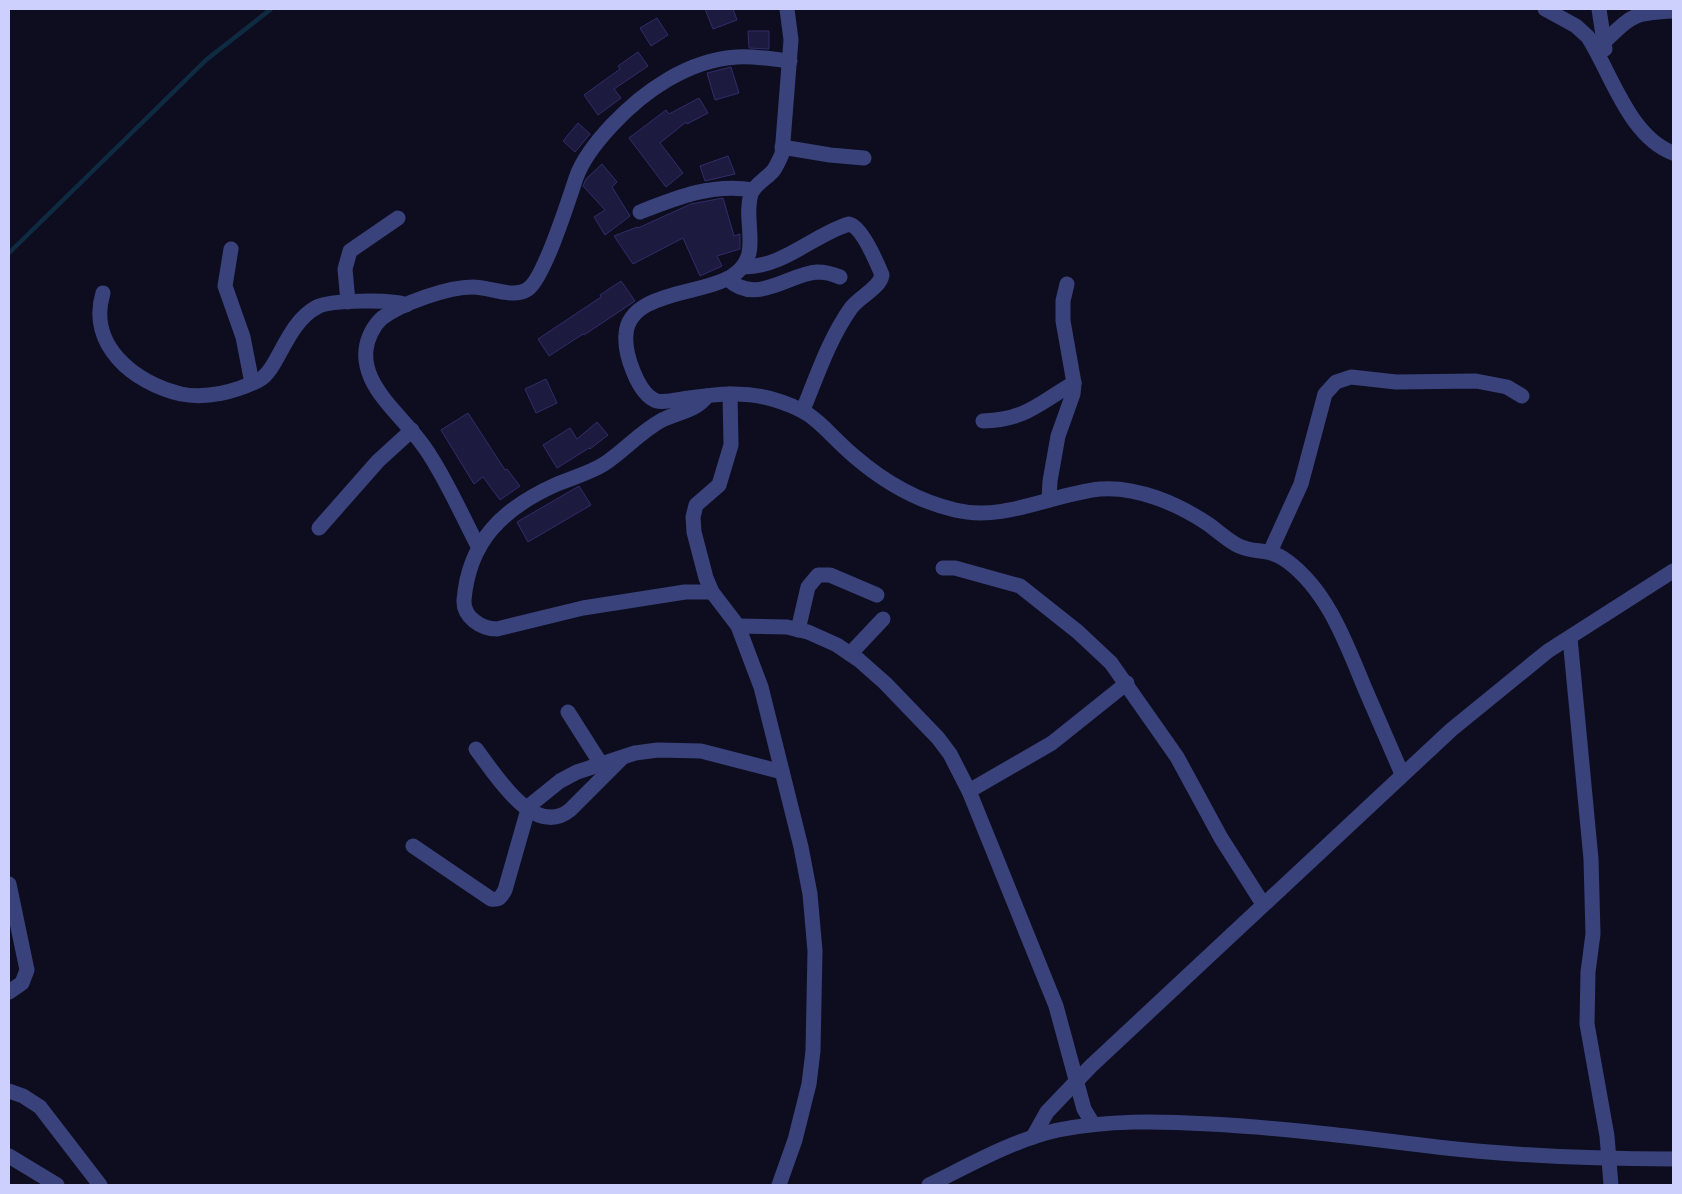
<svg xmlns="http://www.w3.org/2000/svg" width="1682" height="1194" font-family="Overpass,sans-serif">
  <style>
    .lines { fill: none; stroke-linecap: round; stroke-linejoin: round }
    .stream { stroke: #0e2b42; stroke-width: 4.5 }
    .building { fill: #1c1a3f; stroke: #302d6a }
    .minor { stroke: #3a427c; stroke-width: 15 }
  </style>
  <rect width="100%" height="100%" fill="#0e0d1f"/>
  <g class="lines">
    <!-- stream -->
    <polyline class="stream" points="9,253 206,60 271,9"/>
  </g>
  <!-- building -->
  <g class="building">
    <polygon points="705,9 733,9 737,20 713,29"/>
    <polygon points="657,18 668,35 651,46 640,28"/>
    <polygon points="748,31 769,31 769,49 749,48"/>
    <polygon points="638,52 648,66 614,89 621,98 598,115 584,95 620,69 618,66"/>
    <polygon points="731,67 739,93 715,100 707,73"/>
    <polygon points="699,98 708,113 687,124 686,122 660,143 683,173 666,187 629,138 666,110 669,114"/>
    <polygon points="578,123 590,134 575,152 563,141"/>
    <polygon points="728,156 735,174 705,181 700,166"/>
    <polygon points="602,164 617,182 612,187 630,216 605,235 594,217 605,210 583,186 586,179"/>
    <polygon points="723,198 734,236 740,234 740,249 717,256 722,266 700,276 683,238 633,264 614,236 637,227 638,228 691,204"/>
    <polygon points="621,281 635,301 584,335 583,334 549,356 538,339 601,297 600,295"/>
    <polygon points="546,379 557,403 536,413 525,389"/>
    <polygon points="468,413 505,470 507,469 520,486 500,500 483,477 474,484 441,430"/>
    <polygon points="597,422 608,435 590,449 589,448 557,468 543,445 570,428 577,439"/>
    <polygon points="579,486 591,505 528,542 517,522"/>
  </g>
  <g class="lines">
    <!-- minor -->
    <g class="minor">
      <path d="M787 9 791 40 782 154C779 160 777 166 773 171 766 179 755 184 751 194 742 223 764 256 732 276 703 295 629 291 626 334 624 353 638 395 657 401 666 403 680 399 689 398 717 394 744 391 772 399 818 412 821 428 854 456 884 482 917 501 955 510 1004 522 1052 494 1100 489 1137 486 1178 504 1208 524 1218 531 1228 541 1239 546 1256 554 1268 547 1287 561 1329 592 1347 646 1366 691 1378 719 1390 746 1402 774"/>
      <path d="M1545 9 1576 26 1588 37C1612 75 1629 136 1673 153"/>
      <polyline points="1599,9 1605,49"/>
      <path d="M1604 42C1633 15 1632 13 1673 11"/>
      <polyline points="782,147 830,155 864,158"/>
      <path d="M640 212C678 197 713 183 753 190"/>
      <polyline points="231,249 225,286 243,337 252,383"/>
      <path d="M744 267C784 267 813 235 849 224 862 227 877 263 882 275 880 288 859 297 851 308 829 339 817 376 803 410"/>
      <path d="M728 279C756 306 788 274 817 272 826 272 833 274 840 277"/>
      <path d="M103 293C87 345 134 383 181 394 206 399 236 392 259 380 278 371 286 323 317 307 330 300 393 299 406 305"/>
      <polyline points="348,302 345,269 350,251 398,218"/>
      <polyline points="730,394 731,445 719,485 696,505 693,517 694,532 706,578 712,592 738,626 761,687 801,847 810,894 815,951 813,1051 809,1084 795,1140 779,1185"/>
      <path d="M707 396C696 411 678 412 662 420 640 432 624 451 604 464 590 473 571 478 555 485 504 508 469 540 464 600 463 617 481 629 497 629L583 608 685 592H712"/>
      <path d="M983 421C1026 420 1039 403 1074 383"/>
      <polyline points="1049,500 1050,481 1058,436 1073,394 1074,383 1063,321 1063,301 1067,284"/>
      <polyline points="319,528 378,461 412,430"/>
      <path d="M479 548C462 516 446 478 425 448 409 424 383 404 371 378 367 369 365 359 366 350 367 339 373 326 382 318 402 303 448 287 473 287 490 287 513 299 528 289 544 278 569 199 576 178 583 158 597 141 612 125 644 91 688 60 737 57 755 56 772 59 790 61"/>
      <polyline points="1270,552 1301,484 1325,394 1336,382 1351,377 1396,382 1476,381 1507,387 1522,396"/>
      <polyline points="943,568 955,568 1020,586 1078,632 1111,663 1177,757 1221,838 1263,904"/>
      <polyline points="738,626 787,627 808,632 837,645 859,660 885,683 938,738 950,754 969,791 1056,1006 1084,1109 1093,1124"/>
      <polyline points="798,630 808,587 818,575 830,575 877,595"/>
      <polyline points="1570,638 1591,859 1593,934 1588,972 1587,1024 1607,1136 1611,1185"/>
      <polyline points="850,654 883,619"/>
      <polyline points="568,712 601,764"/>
      <path d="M476 749C495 774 534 839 570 810L622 758"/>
      <polyline points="969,791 1052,743 1127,683"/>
      <path d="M413 846 491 899C500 900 501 897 505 890L529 806 560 781 577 772 635 753 658 750 701 751 782 772"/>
      <polyline points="9,884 27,970 22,983 9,992"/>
      <polyline points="9,1091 23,1096 40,1107 100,1185"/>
      <polyline points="1033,1137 1047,1112 1091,1066 1451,730 1548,651 1673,571"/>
      <polyline points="9,1156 57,1185"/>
      <path d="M929 1185C970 1165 1013 1140 1058 1130 1109 1120 1158 1121 1210 1124 1286 1128 1362 1138 1437 1147 1516 1156 1595 1159 1673 1159"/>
    </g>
  </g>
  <!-- border -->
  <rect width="1682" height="1194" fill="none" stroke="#cdd0fd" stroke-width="20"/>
</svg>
